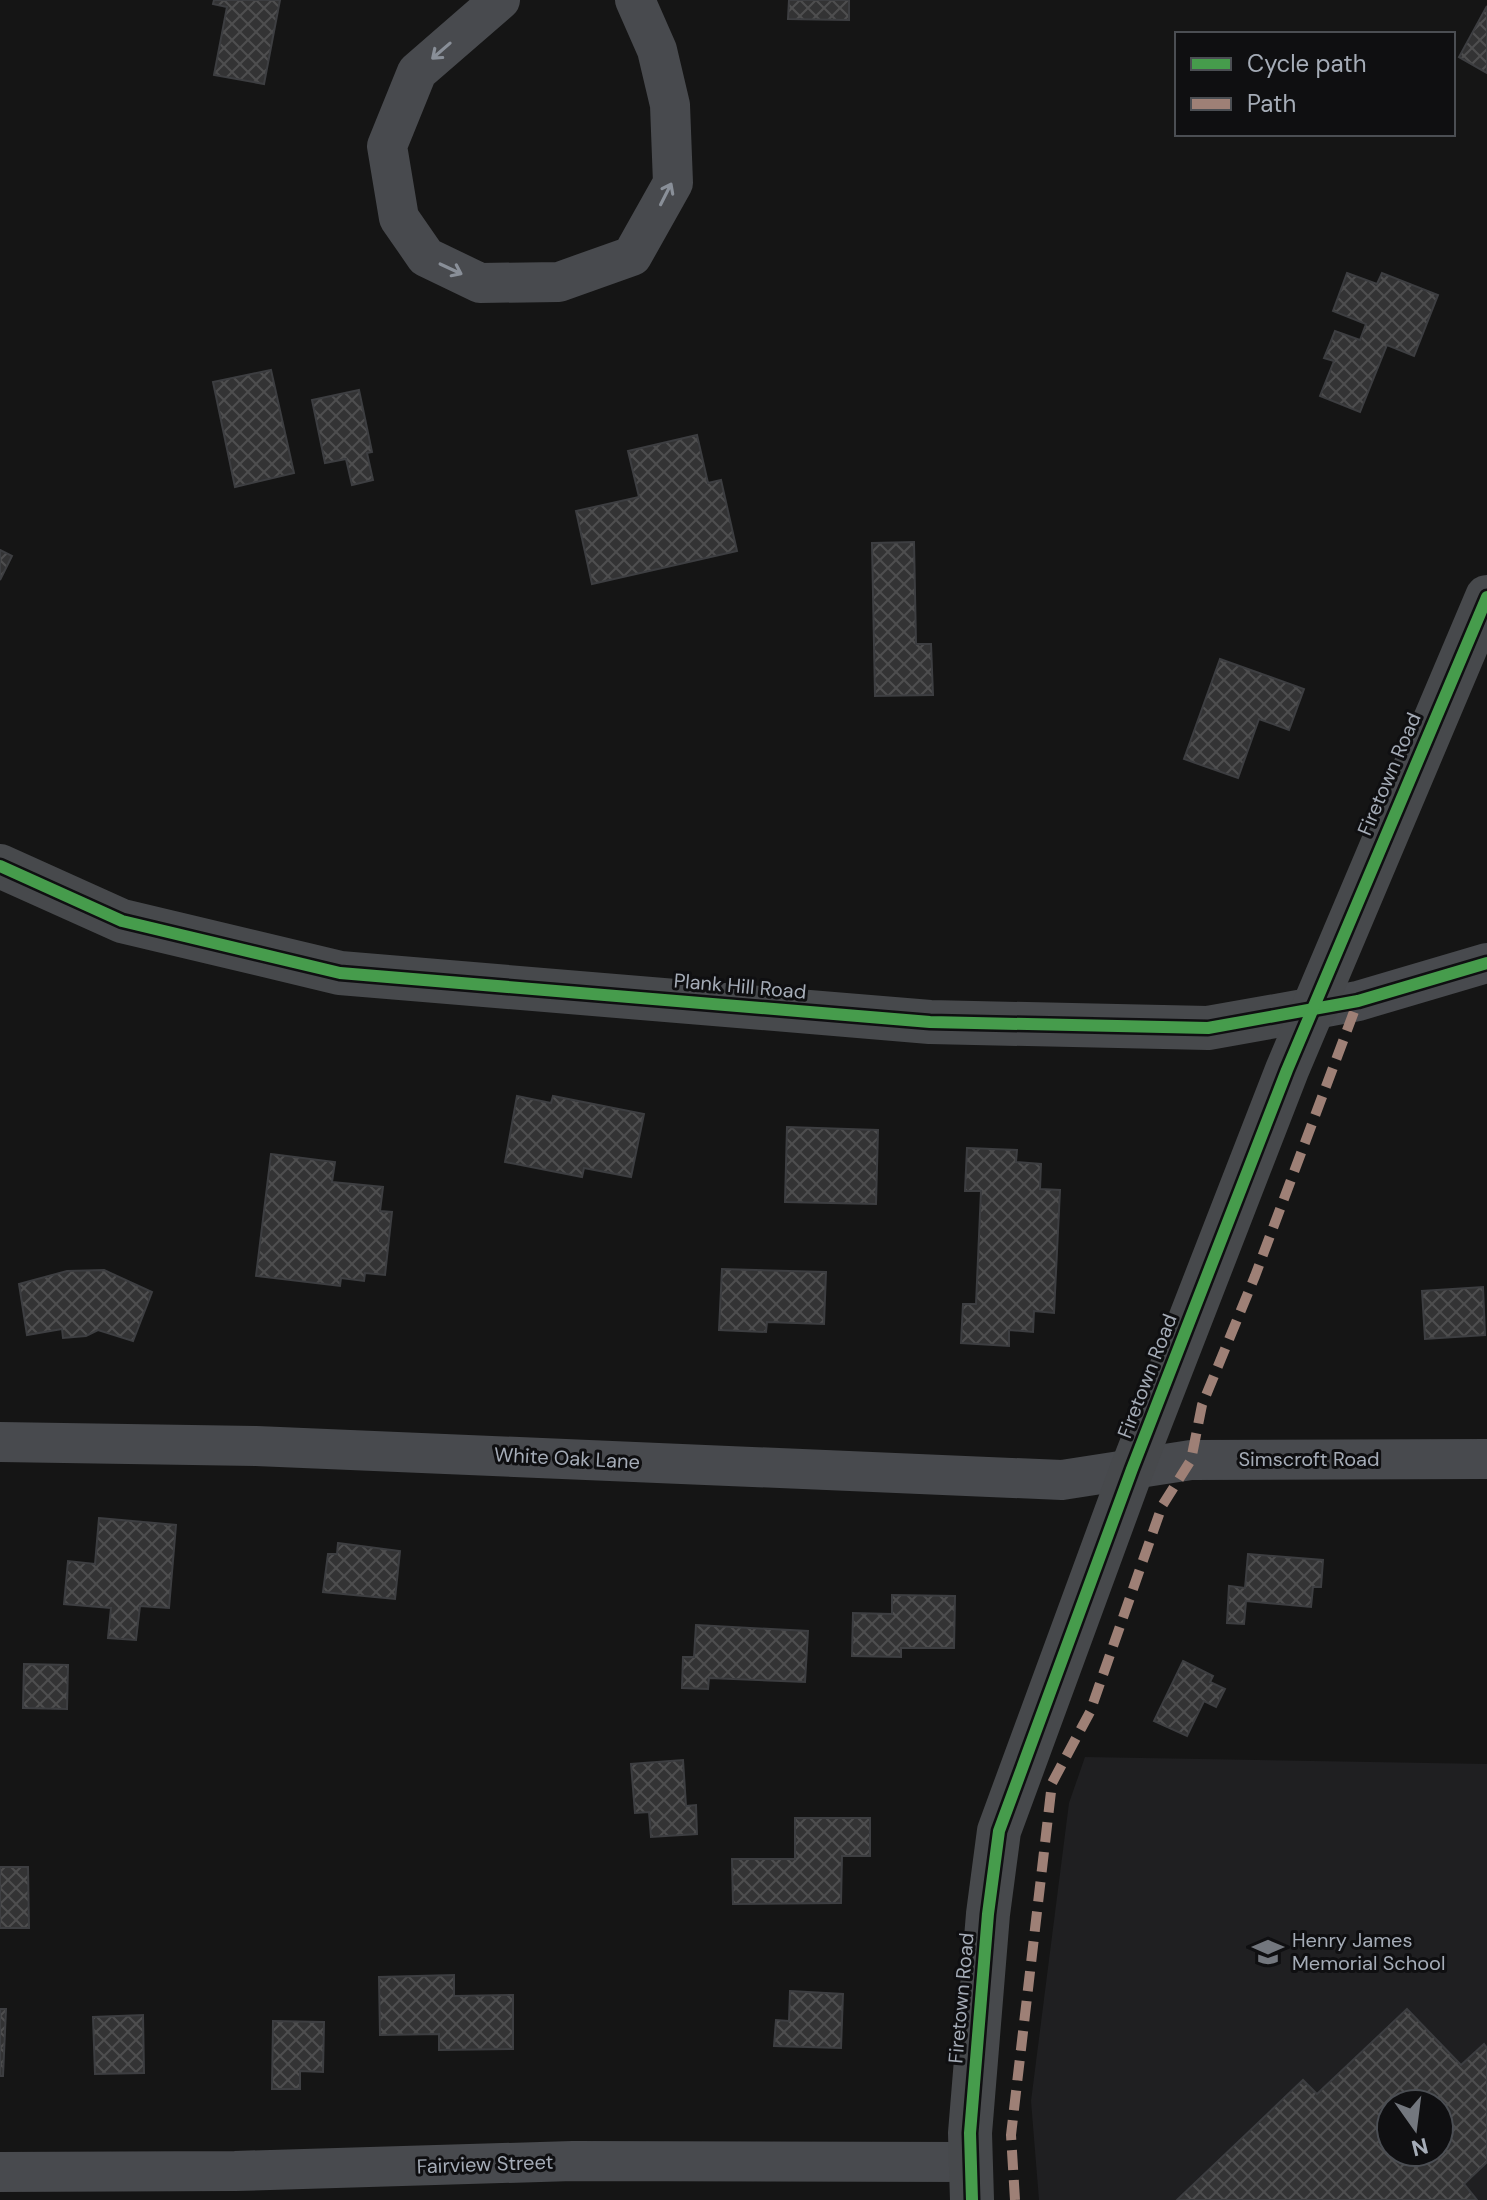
<svg xmlns="http://www.w3.org/2000/svg" width="1487" height="2200" font-family="'DM Sans',sans-serif">
  <style>
    .built { fill: #1f1f21; fill-rule: evenodd }
    .building { fill: url(#building-cross-hatch); stroke: #3d3e41; stroke-width: 2; fill-rule: evenodd }
    .lines { fill: none; stroke-linecap: round; stroke-linejoin: round }
    .street { stroke: #484a4e; stroke-width: 40 }
    .secondary { stroke: #47494c; stroke-width: 44 }
    .quiet { stroke: #9e8076; stroke-width: 10; stroke-dasharray: 20 10; stroke-linecap: butt }
    .cycleway-casing { stroke: #0f0f11; stroke-width: 17 }
    .cycleway { stroke: #469c4c; stroke-width: 12 }
    .oneway { stroke: #898f98 }
    .labels { text-anchor: middle; dominant-baseline: central; stroke-width: 6; stroke-linejoin: round; paint-order: stroke }
    .street-label { font-size: 20px; fill: #a5acb7; stroke: #0f0f11 }
    .poi-label { font-size: 20px; fill: #a5acb7; stroke: #0f0f11; text-anchor: start }
  </style>
  <defs>
    <pattern id="building-cross-hatch" width="8" height="8" patternUnits="userSpaceOnUse" patternTransform="scale(2)"><rect width="8" height="8" fill="#333334"/><path d="M0 0l8 8M0 8l8-8" fill="none" stroke="#4e4e4f"/></pattern>
  </defs>
  <rect width="100%" height="100%" fill="#151515"/>
  <!-- built -->
  <path class="built" d="M1085 1757 1487 1764V2200H1039L1031 2101 1069 1803ZM1391 2104H1439V2152H1391Z"/>
  <!-- building -->
  <g class="building">
    <polygon points="214,0 280,0 264,84 214,75 227,7 213,4"/>
    <polygon points="789,0 849,0 849,20 788,19"/>
    <polygon points="1487,6 1487,73 1459,57"/>
    <polygon points="1347,273 1377,284 1382,273 1438,295 1414,356 1387,345 1360,412 1320,396 1334,361 1324,358 1335,331 1360,340 1366,324 1333,311"/>
    <polygon points="271,370 294,473 235,487 213,382"/>
    <polygon points="359,390 372,452 367,453 373,480 352,485 346,459 325,463 312,400"/>
    <polygon points="697,435 708,483 721,480 737,551 592,584 576,511 639,497 628,451"/>
    <polygon points="914,542 916,644 931,644 933,695 875,696 872,543"/>
    <polygon points="0,550 12,556 0,580"/>
    <polygon points="1220,659 1304,689 1289,730 1259,719 1238,778 1184,759"/>
    <polygon points="517,1096 551,1103 553,1096 644,1114 631,1177 584,1168 582,1177 505,1162"/>
    <polygon points="787,1127 878,1130 876,1204 785,1202"/>
    <polygon points="967,1148 1017,1150 1016,1162 1041,1164 1040,1189 1060,1190 1054,1313 1034,1311 1033,1332 1009,1330 1009,1346 961,1343 963,1304 976,1304 981,1191 965,1191"/>
    <polygon points="271,1154 335,1162 332,1182 383,1187 380,1211 392,1212 385,1275 365,1273 364,1281 341,1278 340,1286 256,1276"/>
    <polygon points="722,1269 826,1272 824,1324 767,1322 766,1332 719,1330"/>
    <polygon points="104,1270 152,1292 133,1341 98,1330 86,1336 63,1338 62,1329 27,1335 19,1284 67,1271"/>
    <polygon points="1483,1287 1485,1335 1425,1339 1422,1291"/>
    <polygon points="99,1518 176,1525 169,1608 140,1606 136,1640 108,1638 111,1608 64,1604 68,1561 95,1564"/>
    <polygon points="338,1543 400,1551 395,1599 323,1592 328,1554 337,1554"/>
    <polygon points="1248,1554 1323,1560 1321,1587 1313,1587 1311,1607 1246,1601 1244,1624 1227,1623 1229,1586 1245,1588"/>
    <polygon points="892,1595 955,1596 954,1648 901,1648 901,1657 852,1656 853,1613 892,1614"/>
    <polygon points="696,1625 808,1631 805,1682 709,1678 708,1689 682,1688 683,1657 694,1657"/>
    <polygon points="1183,1661 1213,1676 1210,1682 1225,1689 1216,1707 1204,1701 1187,1736 1154,1721"/>
    <polygon points="24,1664 68,1665 67,1709 23,1708"/>
    <polygon points="683,1760 686,1806 696,1805 697,1834 651,1837 649,1812 635,1813 631,1764"/>
    <polygon points="795,1818 870,1818 870,1856 842,1856 841,1903 733,1904 732,1859 795,1859"/>
    <polygon points="0,1867 28,1867 29,1928 0,1928"/>
    <polygon points="454,1975 454,1996 513,1995 513,2049 439,2050 439,2034 380,2035 379,1977"/>
    <polygon points="790,1991 843,1994 841,2048 774,2046 776,2020 789,2021"/>
    <polygon points="0,2009 6,2009 3,2076 0,2076"/>
    <path d="M1407 2009 1461 2065 1484 2044 1487 2048V2162L1464 2184 1477 2200H1177L1303 2080 1317 2094ZM1391 2104H1439V2152H1391Z"/>
    <polygon points="143,2015 144,2073 95,2074 93,2017"/>
    <polygon points="273,2021 324,2022 323,2072 300,2071 300,2089 272,2089"/>
  </g>
  <g class="lines">
    <!-- street -->
    <g class="street">
      <polyline points="500,0 417,72 387,146 399,218 426,257 480,283 559,282 632,256 673,183 670,105 657,50 635,0"/>
      <polyline points="1315,1009 1358,1001 1487,963"/>
      <polyline points="0,1442 256,1446 1062,1480 1191,1460 1487,1459"/>
      <polyline points="0,2172 235,2171 573,2161 969,2162"/>
    </g>
    <!-- secondary -->
    <g class="secondary">
      <polyline points="0,866 122,921 340,973 930,1022 1208,1028 1315,1009"/>
      <polyline points="972,2200 970,2133 988,1914 999,1831 1132,1469 1287,1070 1487,597"/>
    </g>
    <!-- quiet -->
    <polyline class="quiet" points="1015,2200 1011,2135 1052,1783 1090,1712 1162,1506 1191,1460 1202,1405 1255,1276 1358,1001"/>
    <defs>
      <g id="cycleway">
        <polyline points="0,866 122,921 340,973 930,1022 1208,1028 1358,1001 1487,963"/>
        <polyline points="972,2200 970,2133 988,1914 999,1831 1132,1469 1287,1070 1487,597"/>
      </g>
    </defs>
    <!-- cycleway casing -->
    <use href="#cycleway" class="cycleway-casing"/>
    <!-- cycleway -->
    <use href="#cycleway" class="cycleway"/>
  </g>
  <!-- one-way arrows -->
  <defs><path id="oneway-shaft" d="M-6 0H5M1.5-3L5.5 0L1.5 3" fill="none" stroke-width="1.6" stroke-linecap="round" stroke-linejoin="round" transform="scale(2)"/></defs>
  <g class="oneway">
    <use href="#oneway-shaft" transform="translate(441 51) rotate(139)"/>
    <use href="#oneway-shaft" transform="translate(666 194) rotate(-63)"/>
    <use href="#oneway-shaft" transform="translate(451 269) rotate(25)"/>
  </g>
  <!-- icons -->
  <defs>
    <symbol id="school-bare" viewBox="-9 -9 18 18"><path d="M0-5L7-2L0 1L-7-2ZM-4 1L0 2.5L4 1V4Q0 6-4 4Z" fill="#73777e" stroke="#0f0f11" stroke-width="2.5" paint-order="stroke"/></symbol>
  </defs>
  <g fill-rule="evenodd">
    <use href="#school-bare" x="1246" y="1930" width="44" height="44"/>
  </g>
  <g class="labels">
    <!-- street labels -->
    <g class="street-label">
      <text transform="translate(1389 774) rotate(-67)">Firetown Road</text>
      <text transform="translate(740 986) rotate(5)">Plank Hill Road</text>
      <text transform="translate(1147 1376) rotate(-69)">Firetown Road</text>
      <text transform="translate(567 1458) rotate(3)">White Oak Lane</text>
      <text x="1309" y="1459">Simscroft Road</text>
      <text transform="translate(961 1998) rotate(-85)">Firetown Road</text>
      <text transform="translate(485 2164) rotate(-2)">Fairview Street</text>
    </g>
    <!-- poi labels -->
    <g class="poi-label">
      <text x="1292" y="1940">Henry James<tspan x="1292" dy="23">Memorial School</tspan></text>
    </g>
  </g>
  <!-- legend -->
  <rect x="1175" y="32" width="280" height="104" fill="#0f0f11" stroke="#4b4e53" stroke-width="2"/>
  <rect x="1191" y="58" width="40" height="12" fill="#469c4c" stroke="#4b4e53" stroke-width="2"/>
  <text x="1247" y="72" font-size="24" fill="#a5acb7">Cycle path</text>
  <rect x="1191" y="98" width="40" height="12" fill="#9e8076" stroke="#4b4e53" stroke-width="2"/>
  <text x="1247" y="112" font-size="24" fill="#a5acb7">Path</text>
  <!-- north arrow -->
  <g transform="translate(1415 2128) rotate(166)"><circle r="38" fill="#0f0f11" stroke="#4b4e53" stroke-width="2"/>
  <path d="M0-6L14 30L0 20L-14 30Z" fill="#73777e"/>
  <text y="-12" font-size="22" font-weight="bold" text-anchor="middle" fill="#a5acb7">N</text>
  </g>
</svg>
